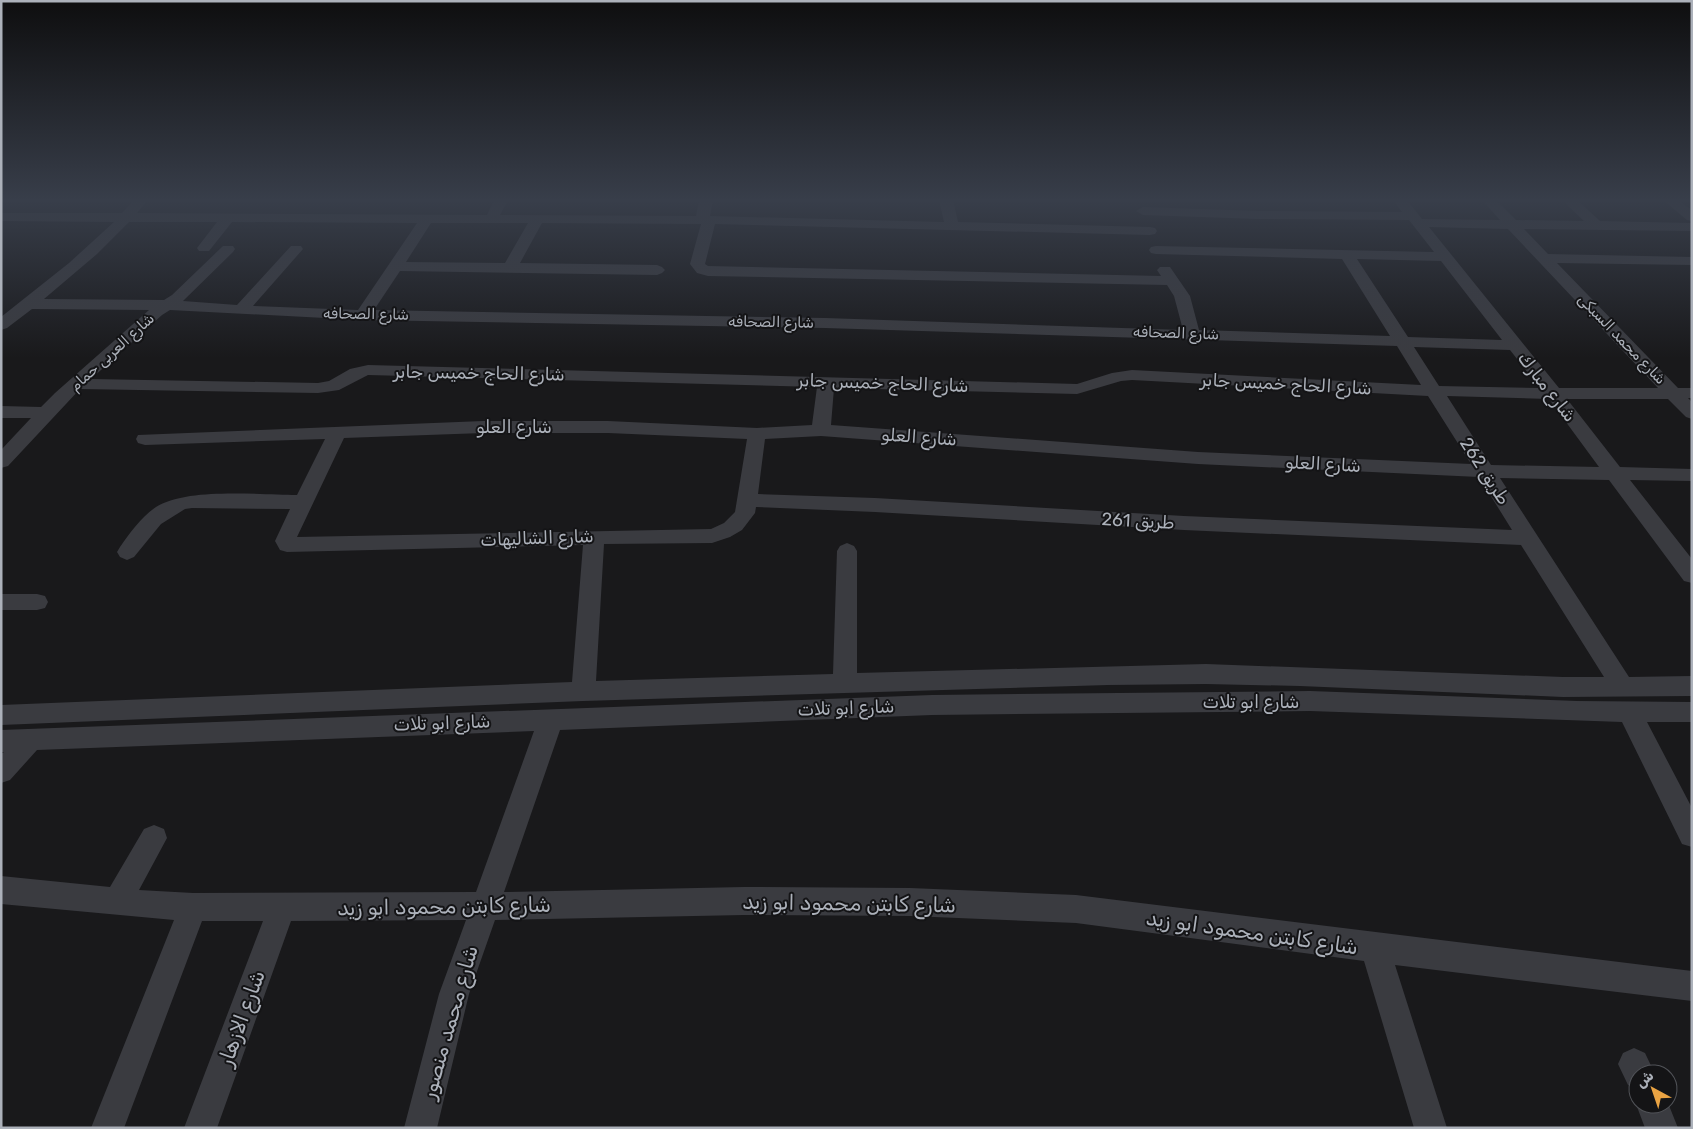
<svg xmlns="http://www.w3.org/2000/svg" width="1693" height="1129" font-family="Rubik,Cairo,sans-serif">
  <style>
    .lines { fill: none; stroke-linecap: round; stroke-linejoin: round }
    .minor { fill: #3a3b40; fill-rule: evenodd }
    .labels { text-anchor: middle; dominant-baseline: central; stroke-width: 4; stroke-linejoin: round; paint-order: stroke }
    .far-street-label { font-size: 15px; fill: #acb1ba; stroke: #141416 }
    .street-label { font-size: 18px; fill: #acb1ba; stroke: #141416 }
    .near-street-label { font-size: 21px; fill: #acb1ba; stroke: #141416 }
  </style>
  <rect width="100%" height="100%" fill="#19191b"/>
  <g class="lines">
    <!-- minor -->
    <g class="minor">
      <path d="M134 200H148L137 213 487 215 494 200H508L500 215 696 216 699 200H713L710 216 944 222 939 200H953L958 222 1150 227 1155 228 1157 231 1155 234 1150 235 715 224 705 264 708 266 1161 276 1157 270 1160 267H1170L1190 296 1199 330 1390 336 1342 259 1156 254 1151 253 1149 250 1151 247 1156 246 1434 252 1409 220 1259 219 1143 215 1136 211 1143 207 1259 211 1402 212 1393 200H1407L1422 219 1500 220 1482 200H1496L1516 220 1584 221 1562 200H1577L1600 221 1692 223V231L1524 229 1548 254 1692 257V265L1557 263 1678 388H1692V398H1688L1692 402V419L1686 417 1668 399H1567L1620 467 1692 469V481L1630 480 1692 559V583L1684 581 1609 480 1500 478 1629 677 1692 676V696L1563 697 1300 686 1206 684 1108 685 583 701 1 725V705L572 682 583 545 287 552 280 550 275 541 290 509 192 508 185 509 161 524 134 557 127 560 120 557 117 552 120 547C130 533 141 517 156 507 188 487 259 495 297 495L325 439 145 445 138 443 136 439 138 435 483 421H608L757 428 812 425 817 387 368 375 339 390 318 393 80 389 8 466 1 468V450L31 418H1V406L41 407 55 393 149 310 32 309 7 328 1 330V317L69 263 114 222 1 221V213H122ZM129 222H217L197 248 199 251H209L232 222 417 223 358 310 253 306 303 249 301 246H291L237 305 183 301 233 252 235 249 233 246H223L172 295 164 300 44 299 97 254ZM431 223H528L505 263 406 262ZM542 223 701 224 690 264 697 273 708 276 1167 285 1174 296 1183 330 825 318 374 310 400 271 657 275 662 273 665 270 662 267 657 265 520 263ZM1429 227 1508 229 1658 388H1559ZM1357 259 1441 261 1502 340 1408 337ZM170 310 363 320 825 328 1397 346 1421 385 1132 370 1112 373 1077 384 368 365 350 369 329 381 318 383 91 379 162 315ZM1414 347 1510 350 1540 388 1439 386ZM1132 380 1428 396 1471 464 1198 452 831 425 834 388 1077 394 1121 381ZM1447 396 1549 399 1599 467 1491 465ZM483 433H608L747 439 735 512 724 523 711 529 297 537 344 438ZM821 436 1198 464 1479 477 1512 530 1184 516 875 498 758 494 765 439ZM756 507 875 512 1184 530 1521 545 1604 677H1563L1206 664 857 673V551L854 546 847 543 840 546 837 551 833 674 596 681 604 544 712 543 730 537 742 530 755 513Z"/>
      <polygon points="1663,200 1678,200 1692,210 1692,221 1687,220"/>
      <polygon points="1,594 37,594 45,596 48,602 45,608 37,610 1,610"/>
      <polygon points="1310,691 1577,701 1692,702 1692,722 1647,722 1692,808 1692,847 1682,844 1622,722 1310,711 932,715 560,730 504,892 744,887 910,888 1076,895 1692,971 1692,1001 1395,965 1447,1128 1414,1128 1364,961 1076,923 910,916 744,915 495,920 469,994 437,1128 404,1128 439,994 466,920 291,921 217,1128 184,1128 263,921 202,921 124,1128 91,1128 174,920 1,904 1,876 110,887 144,829 154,825 164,829 167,838 139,890 193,893 476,892 534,731 37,750 10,780 1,783 1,754 4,752 1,752 1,730 932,695"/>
      <polygon points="1634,1048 1645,1053 1655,1074 1638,1074 1638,1090 1628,1085 1618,1064 1623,1053"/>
      <polygon points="1638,1098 1638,1104 1668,1103 1678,1128 1645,1128 1636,1104"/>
    </g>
  </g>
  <!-- sky -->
  <linearGradient id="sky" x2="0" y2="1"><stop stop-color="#0e0e0f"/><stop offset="0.56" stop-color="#383e4a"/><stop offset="1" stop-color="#383e4a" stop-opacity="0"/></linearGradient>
  <rect width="1693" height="358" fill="url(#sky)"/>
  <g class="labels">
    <!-- far-street labels -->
    <g class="far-street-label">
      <text transform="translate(366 314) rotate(1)">شارع الصحافه</text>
      <text transform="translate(771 322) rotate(1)">شارع الصحافه</text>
      <text transform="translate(1176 333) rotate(2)">شارع الصحافه</text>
      <text transform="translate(1622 339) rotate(46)">شارع محمد السبكى</text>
      <text transform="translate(112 352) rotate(-42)">شارع العربى حمام</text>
    </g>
    <!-- street labels -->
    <g class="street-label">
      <text transform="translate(479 373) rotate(1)">شارع الحاج خميس جابر</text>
      <text transform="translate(883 383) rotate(2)">شارع الحاج خميس جابر</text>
      <text transform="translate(1286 384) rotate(3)">شارع الحاج خميس جابر</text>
      <text transform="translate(1547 387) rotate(52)">شارع مبارك</text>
      <text x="514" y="427">شارع العلو</text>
      <text transform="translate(919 437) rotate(4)">شارع العلو</text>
      <text transform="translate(1323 464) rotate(3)">شارع العلو</text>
      <text transform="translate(1485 471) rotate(57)">طريق 262</text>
      <text transform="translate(1138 521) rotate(3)">طريق 261</text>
      <text transform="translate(537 538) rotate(-2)">شارع الشاليهات</text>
      <text x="1251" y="702">شارع ابو تلات</text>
      <text transform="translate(846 708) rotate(-2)">شارع ابو تلات</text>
      <text transform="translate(442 723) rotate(-2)">شارع ابو تلات</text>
    </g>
    <!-- near-street labels -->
    <g class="near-street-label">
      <text transform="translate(849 903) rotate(1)">شارع كابتن محمود ابو زيد</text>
      <text transform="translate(444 906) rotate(-1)">شارع كابتن محمود ابو زيد</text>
      <text transform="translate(1252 932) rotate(8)">شارع كابتن محمود ابو زيد</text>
      <text transform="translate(241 1018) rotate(-70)">شارع الازهار</text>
      <text transform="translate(449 1022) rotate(-74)">شارع محمد منصور</text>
    </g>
  </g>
  <!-- border -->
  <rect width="1693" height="1129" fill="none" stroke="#acb1ba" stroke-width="5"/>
  <!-- north arrow -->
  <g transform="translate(1653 1089) rotate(320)"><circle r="24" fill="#141416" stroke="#515358"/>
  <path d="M0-4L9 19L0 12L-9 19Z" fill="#e9a343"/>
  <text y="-8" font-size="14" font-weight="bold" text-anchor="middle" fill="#acb1ba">ش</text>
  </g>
</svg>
